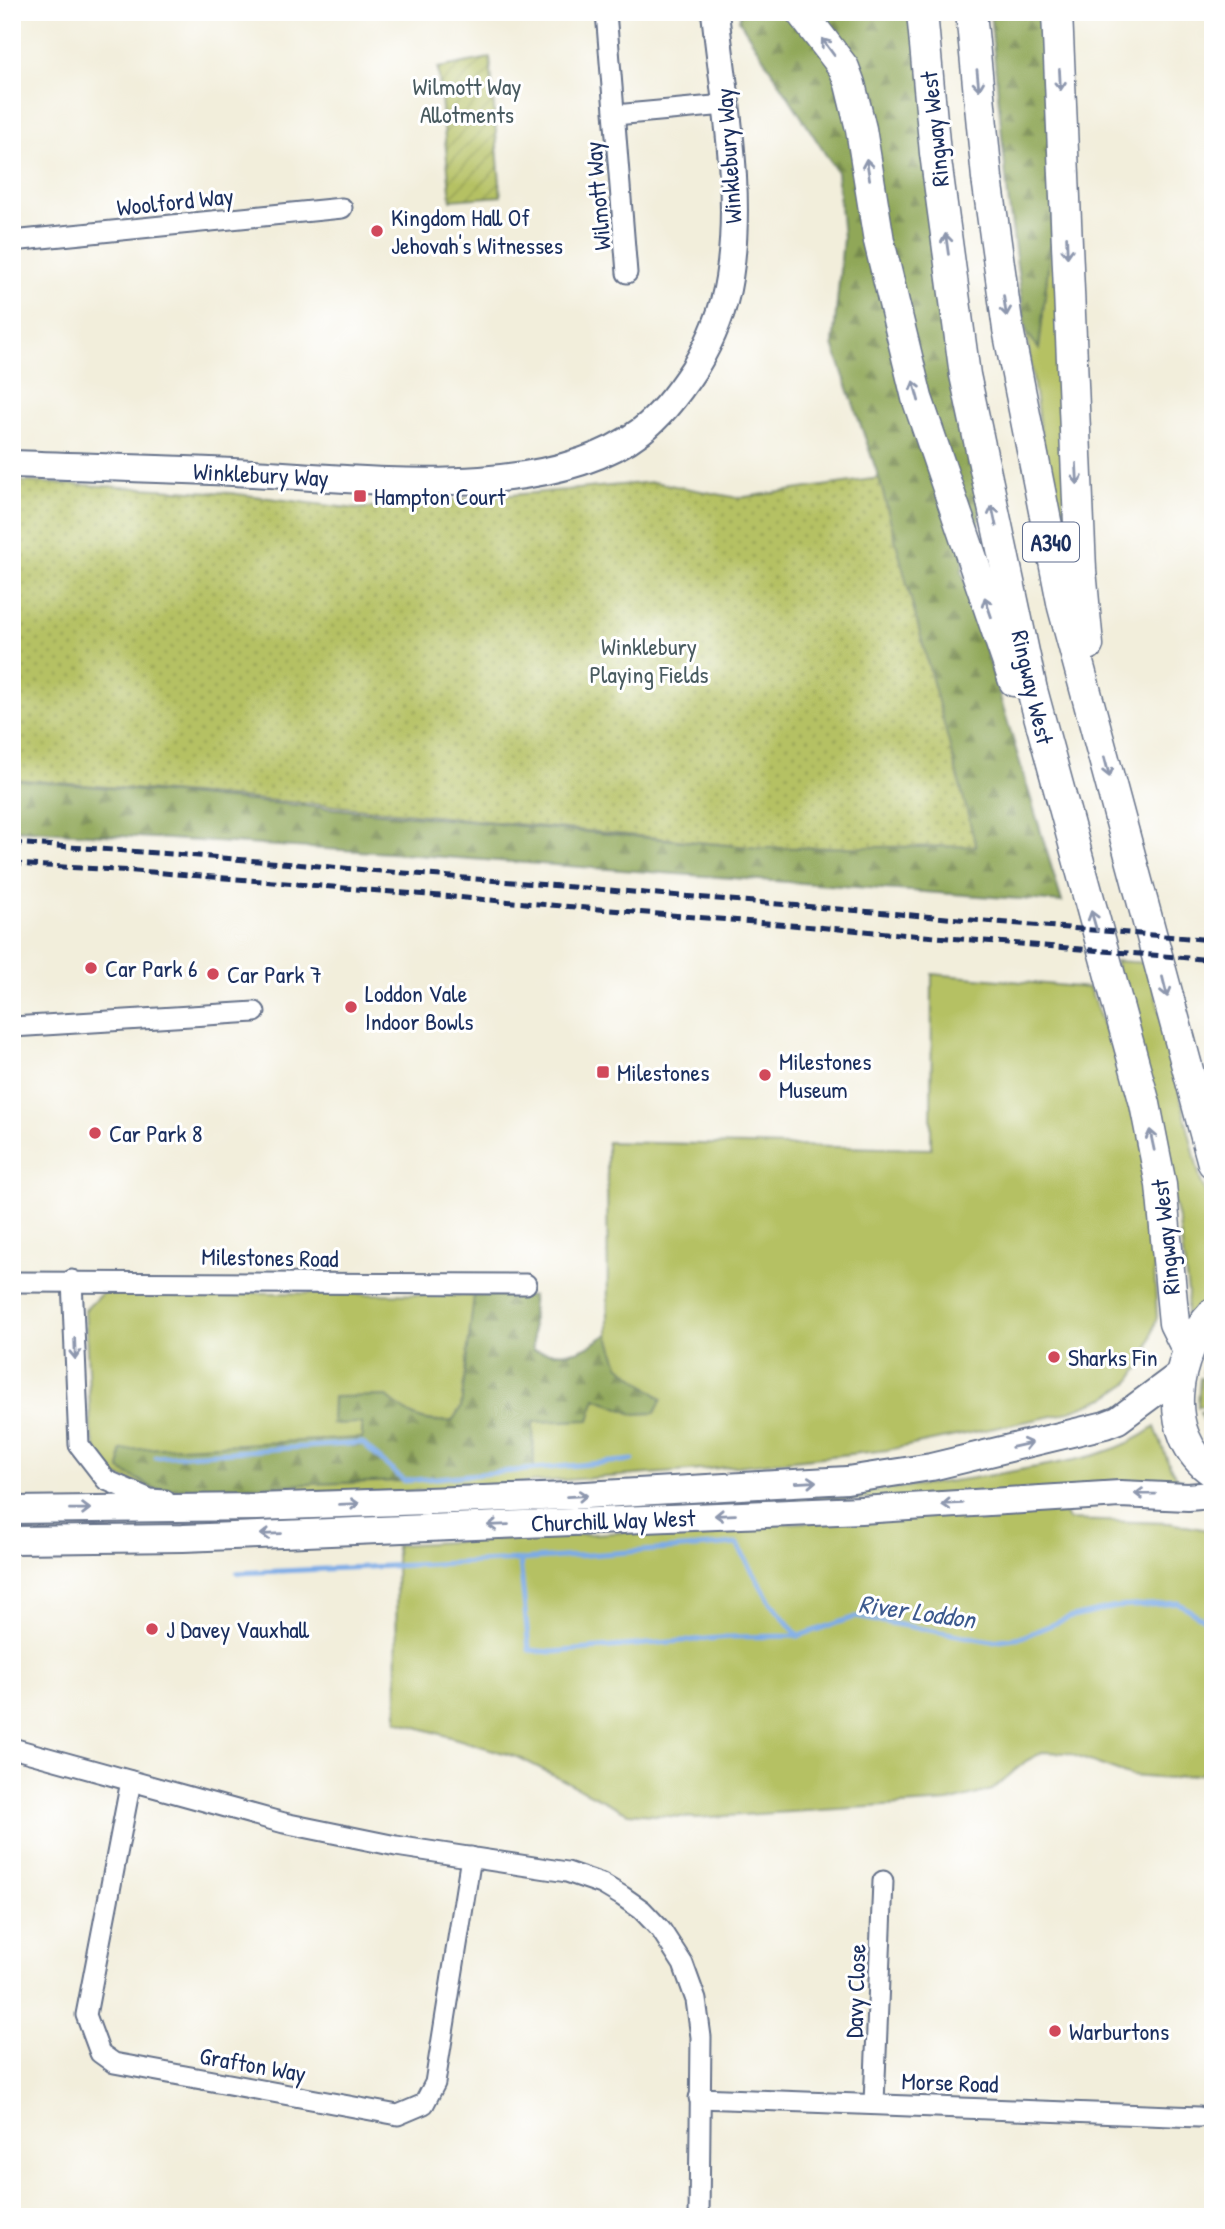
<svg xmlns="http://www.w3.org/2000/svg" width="1225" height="2229" font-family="'Patrick Hand',sans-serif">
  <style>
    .grass { fill: #b5c163; stroke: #687860; stroke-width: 2 }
    .forest { fill: url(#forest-firs); stroke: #566b5c; stroke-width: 2 }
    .park { fill: url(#park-dots); stroke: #687860; stroke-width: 2 }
    .garden { fill: url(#garden-furrows); stroke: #687860; stroke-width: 2 }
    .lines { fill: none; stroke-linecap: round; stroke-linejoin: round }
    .stream { stroke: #7babe6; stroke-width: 5 }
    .street-casing { stroke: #66728a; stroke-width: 23 }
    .secondary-casing { stroke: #66728a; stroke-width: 30 }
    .primary-casing { stroke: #66728a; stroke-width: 33 }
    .street { stroke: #fff; stroke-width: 19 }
    .secondary { stroke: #fff; stroke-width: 26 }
    .primary { stroke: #fff; stroke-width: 30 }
    .rail { stroke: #1b2f5e; stroke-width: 5; stroke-dasharray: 10 5; stroke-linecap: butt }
    .oneway { stroke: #8d97ae }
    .poi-dot { fill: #d1495b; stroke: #fff; stroke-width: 2.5 }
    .labels { text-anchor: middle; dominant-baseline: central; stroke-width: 6; stroke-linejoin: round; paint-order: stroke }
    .shield { fill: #fff; stroke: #5f6d8e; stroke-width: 2 }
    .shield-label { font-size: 23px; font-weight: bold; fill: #1b2f5e }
    .park-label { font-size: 24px; fill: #495b60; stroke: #fff }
    .street-label { font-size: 24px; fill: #1b2f5e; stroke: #fff }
    .poi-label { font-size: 24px; fill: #1b2f5e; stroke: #fff; text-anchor: start }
    .water-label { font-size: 26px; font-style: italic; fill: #3d5a8e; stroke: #fff }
  </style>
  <defs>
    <pattern id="forest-firs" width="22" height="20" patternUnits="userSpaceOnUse" patternTransform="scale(1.75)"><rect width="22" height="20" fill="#90a759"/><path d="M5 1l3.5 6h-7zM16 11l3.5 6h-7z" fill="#75884d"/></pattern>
    <pattern id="park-dots" width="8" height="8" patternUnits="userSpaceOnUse" patternTransform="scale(1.75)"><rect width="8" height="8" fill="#b5c163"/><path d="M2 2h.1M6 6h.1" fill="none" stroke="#929d55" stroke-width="1.8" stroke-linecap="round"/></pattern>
    <pattern id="garden-furrows" width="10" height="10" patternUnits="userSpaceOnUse" patternTransform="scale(1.75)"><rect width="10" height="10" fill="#b5c163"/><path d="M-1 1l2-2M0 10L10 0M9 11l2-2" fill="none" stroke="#929d55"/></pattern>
  </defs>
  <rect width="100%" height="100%" fill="#fff"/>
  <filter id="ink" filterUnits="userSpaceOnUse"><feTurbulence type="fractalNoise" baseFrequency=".0143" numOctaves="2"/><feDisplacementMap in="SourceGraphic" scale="14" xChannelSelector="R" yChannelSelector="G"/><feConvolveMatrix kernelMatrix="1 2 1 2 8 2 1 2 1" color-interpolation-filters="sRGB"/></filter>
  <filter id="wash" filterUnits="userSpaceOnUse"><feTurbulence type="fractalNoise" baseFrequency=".00686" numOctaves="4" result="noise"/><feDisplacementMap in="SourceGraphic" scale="28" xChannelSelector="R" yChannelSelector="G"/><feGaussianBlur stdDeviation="1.57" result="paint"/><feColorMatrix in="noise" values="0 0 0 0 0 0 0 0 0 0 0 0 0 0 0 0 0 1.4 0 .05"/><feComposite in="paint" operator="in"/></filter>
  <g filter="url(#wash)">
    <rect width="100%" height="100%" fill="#f2eedb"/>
    <!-- grass -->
    <g class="grass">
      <polygon points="1059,168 1071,585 1040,428 1026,331 1039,347"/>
      <polygon points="1115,961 1148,963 1201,1182 1213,1210 1213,1294 1188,1322 1186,1322 1188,1292 1179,1223"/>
      <path d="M932 974 1089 988 1138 1116 1149 1181 1157 1317 1145 1359 1130 1382 1105 1398 1062 1414 888 1450 690 1471 398 1492 156 1491 117 1476 98 1457 91 1432 85 1310 104 1291 532 1296 533 1350C568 1356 579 1354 608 1334L607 1142 931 1149Z"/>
      <polygon points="1213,1347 1213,1443 1200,1412 1205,1411 1204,1406 1198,1407 1200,1378 1207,1379 1209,1374 1202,1372"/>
      <path d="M1155 1427 1170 1467 1185 1487 698 1506C808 1496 917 1490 1025 1469 1070 1461 1118 1455 1155 1427Z"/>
      <polygon points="1063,1508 1068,1520 1170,1523 1213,1531 1213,1771 1169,1779 1131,1776 1067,1753 1043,1752 1026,1761 992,1790 949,1802 695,1818 628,1813 520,1758 397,1721 396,1545"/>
    </g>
    <!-- forest -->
    <g class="forest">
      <polygon points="741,12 914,12 980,510 979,523 969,527 962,571 1062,902 390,853 12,829 12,779 760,848 975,846 879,478 833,345 843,238 837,172 739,20"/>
      <polygon points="990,12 1049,12 1059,168 1039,349 1026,331 1008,198"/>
      <path d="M474 1295 532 1296 533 1350C568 1356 579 1354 608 1334L619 1365 662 1399 655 1413 633 1414 596 1398 589 1420 533 1422 534 1469 404 1481 155 1489 120 1470 121 1450 362 1438V1423L332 1424 333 1397 386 1396C409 1416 421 1423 452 1421L461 1407Z"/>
    </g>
    <!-- park -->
    <polygon class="park" points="879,478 976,846 760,848 325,805 12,779 12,481 230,493 356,509 654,482 738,498"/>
    <!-- garden -->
    <polygon class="garden" points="490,58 501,196 451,200 438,68"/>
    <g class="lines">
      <!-- stream -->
      <g class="stream">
        <polyline points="156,1457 362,1443 404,1481 633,1460"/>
        <polyline points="520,1560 529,1650 552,1652 730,1637 798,1636 855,1617 992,1641 1022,1637 1068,1618 1116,1607 1178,1603 1213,1625"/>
        <polyline points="237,1573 520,1560 737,1544 769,1600 798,1636"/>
      </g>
    </g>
  </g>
  <g filter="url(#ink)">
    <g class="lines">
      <defs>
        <g id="street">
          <polyline points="606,12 627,273"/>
          <polyline points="615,115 725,105"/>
          <polyline points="12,241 342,208"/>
          <polyline points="12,1027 255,1012"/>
          <polyline points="72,1280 79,1445 106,1480 150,1499 165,1500"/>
          <polyline points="12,1282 526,1284"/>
          <polyline points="12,1748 284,1823 396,1846 567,1872 602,1884 622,1896 642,1910 661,1930 683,1964 696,2000 701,2037 699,2217"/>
          <polyline points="131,1781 86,2015 100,2053 114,2063 398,2115 424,2104 435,2083 471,1857"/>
          <polyline points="699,2098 1199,2117"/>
          <polyline points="874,2103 883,1881"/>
        </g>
        <g id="secondary">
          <path d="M12 464C92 467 172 469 252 473 364 479 547 503 641 431 662 415 679 392 694 369 711 341 724 311 729 278 743 191 724 99 715 12"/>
          <polyline points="12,1510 257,1507 568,1496 847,1480 931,1467 1105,1425 1118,1420 1180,1374"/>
          <polyline points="12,1540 183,1538 861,1510 1120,1494 1188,1497 1213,1495"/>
        </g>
        <g id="primary">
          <polyline points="801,12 844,68 850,84 861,129 879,241 917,398 1014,681"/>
          <polyline points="922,12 935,153 965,375 1032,690 1145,1104 1161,1185 1174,1323 1188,1351"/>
          <polyline points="971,12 987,178 1008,329 1063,607 1213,1163"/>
          <polyline points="1057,12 1081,570 1088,645"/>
          <path d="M1213 1313C1174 1354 1159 1435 1213 1472"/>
        </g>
      </defs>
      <!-- street casing -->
      <use href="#street" class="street-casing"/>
      <!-- secondary casing -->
      <use href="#secondary" class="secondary-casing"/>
      <!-- primary casing -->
      <use href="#primary" class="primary-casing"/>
      <!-- street -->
      <use href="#street" class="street"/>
      <!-- secondary -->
      <use href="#secondary" class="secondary"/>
      <!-- primary -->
      <use href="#primary" class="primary"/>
      <!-- rail -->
      <g class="rail">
        <polyline points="12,843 186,855 1213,940"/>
        <polyline points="12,864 152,872 1213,960"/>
      </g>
    </g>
    <!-- one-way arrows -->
    <defs><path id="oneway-shaft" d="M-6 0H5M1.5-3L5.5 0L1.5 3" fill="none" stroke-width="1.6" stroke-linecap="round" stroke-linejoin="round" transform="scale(1.75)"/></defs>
    <g class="oneway">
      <use href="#oneway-shaft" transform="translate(828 47) rotate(-126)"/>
      <use href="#oneway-shaft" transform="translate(978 80) rotate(84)"/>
      <use href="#oneway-shaft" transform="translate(1060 80) rotate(87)"/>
      <use href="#oneway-shaft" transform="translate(868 169) rotate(-99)"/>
      <use href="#oneway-shaft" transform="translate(947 244) rotate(-98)"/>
      <use href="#oneway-shaft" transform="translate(1067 247) rotate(88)"/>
      <use href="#oneway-shaft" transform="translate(1005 306) rotate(82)"/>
      <use href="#oneway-shaft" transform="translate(916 391) rotate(-105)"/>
      <use href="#oneway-shaft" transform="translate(1077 474) rotate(87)"/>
      <use href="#oneway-shaft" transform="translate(994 516) rotate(-102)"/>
      <use href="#oneway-shaft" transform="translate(988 607) rotate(-109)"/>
      <use href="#oneway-shaft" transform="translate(1107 767) rotate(75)"/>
      <use href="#oneway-shaft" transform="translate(1094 921) rotate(-106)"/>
      <use href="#oneway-shaft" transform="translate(1165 987) rotate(76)"/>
      <use href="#oneway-shaft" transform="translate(1152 1140) rotate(-102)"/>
      <use href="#oneway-shaft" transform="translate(75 1349) rotate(88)"/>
      <use href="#oneway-shaft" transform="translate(1022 1445) rotate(-13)"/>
      <use href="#oneway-shaft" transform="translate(806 1482) rotate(-3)"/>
      <use href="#oneway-shaft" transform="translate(1145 1494) rotate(-179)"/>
      <use href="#oneway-shaft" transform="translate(577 1496) rotate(-3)"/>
      <use href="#oneway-shaft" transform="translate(349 1504) rotate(-2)"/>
      <use href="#oneway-shaft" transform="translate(952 1504) rotate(177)"/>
      <use href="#oneway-shaft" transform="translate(80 1509) rotate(-1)"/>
      <use href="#oneway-shaft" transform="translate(725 1515) rotate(178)"/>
      <use href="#oneway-shaft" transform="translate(498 1525) rotate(178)"/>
      <use href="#oneway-shaft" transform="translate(271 1534) rotate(178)"/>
    </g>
  </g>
  <!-- markers -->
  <g class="poi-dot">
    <circle cx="377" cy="231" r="7"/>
    <rect x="353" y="489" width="14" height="14" rx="3.5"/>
    <circle cx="91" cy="968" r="7"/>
    <circle cx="213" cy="974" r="7"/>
    <circle cx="351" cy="1007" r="7"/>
    <rect x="596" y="1065" width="14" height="14" rx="3.5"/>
    <circle cx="765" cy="1075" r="7"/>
    <circle cx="95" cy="1133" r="7"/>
    <circle cx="1054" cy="1357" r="7"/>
    <circle cx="152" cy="1629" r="7"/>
    <circle cx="1055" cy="2031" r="7"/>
  </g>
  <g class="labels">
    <!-- shield labels -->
    <rect class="shield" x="1023" y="522.5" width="56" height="39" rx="5"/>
    <g class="shield-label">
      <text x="1051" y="542">A340</text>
    </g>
    <!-- park labels -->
    <g class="park-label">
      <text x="467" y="86">Wilmott Way<tspan x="467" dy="28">Allotments</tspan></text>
      <text x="649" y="646">Winklebury<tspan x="649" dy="28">Playing Fields</tspan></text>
    </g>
    <!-- street labels -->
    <g class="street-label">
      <text transform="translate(934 129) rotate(-96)">Ringway West</text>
      <text transform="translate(728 156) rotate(-94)">Winklebury Way</text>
      <text transform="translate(597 196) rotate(-95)">Wilmott Way</text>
      <text transform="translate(175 201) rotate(-6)">Woolford Way</text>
      <text transform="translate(261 474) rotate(3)">Winklebury Way</text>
      <text transform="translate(1033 687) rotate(77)">Ringway West</text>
      <text transform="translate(1165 1237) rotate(-96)">Ringway West</text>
      <text transform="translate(270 1257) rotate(1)">Milestones Road</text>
      <text transform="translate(613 1520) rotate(-2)">Churchill Way West</text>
      <text transform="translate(855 1991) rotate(-88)">Davy Close</text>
      <text transform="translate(253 2064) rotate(10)">Grafton Way</text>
      <text transform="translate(950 2082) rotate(2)">Morse Road</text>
    </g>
    <!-- poi labels -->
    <g class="poi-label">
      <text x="391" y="217">Kingdom Hall Of<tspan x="391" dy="28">Jehovah's Witnesses</tspan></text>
      <text x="374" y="496">Hampton Court</text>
      <text x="105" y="968">Car Park 6</text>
      <text x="227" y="974">Car Park 7</text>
      <text x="365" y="993">Loddon Vale<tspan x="365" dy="28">Indoor Bowls</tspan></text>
      <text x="779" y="1061">Milestones<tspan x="779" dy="28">Museum</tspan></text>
      <text x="617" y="1072">Milestones</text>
      <text x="109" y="1133">Car Park 8</text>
      <text x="1068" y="1357">Sharks Fin</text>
      <text x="166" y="1629">J Davey Vauxhall</text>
      <text x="1069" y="2031">Warburtons</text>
    </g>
    <!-- water labels -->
    <g class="water-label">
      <text transform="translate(917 1611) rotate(8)">River Loddon</text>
    </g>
  </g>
  <!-- margin -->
  <rect width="1225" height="2229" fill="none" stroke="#fff" stroke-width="42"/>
</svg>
